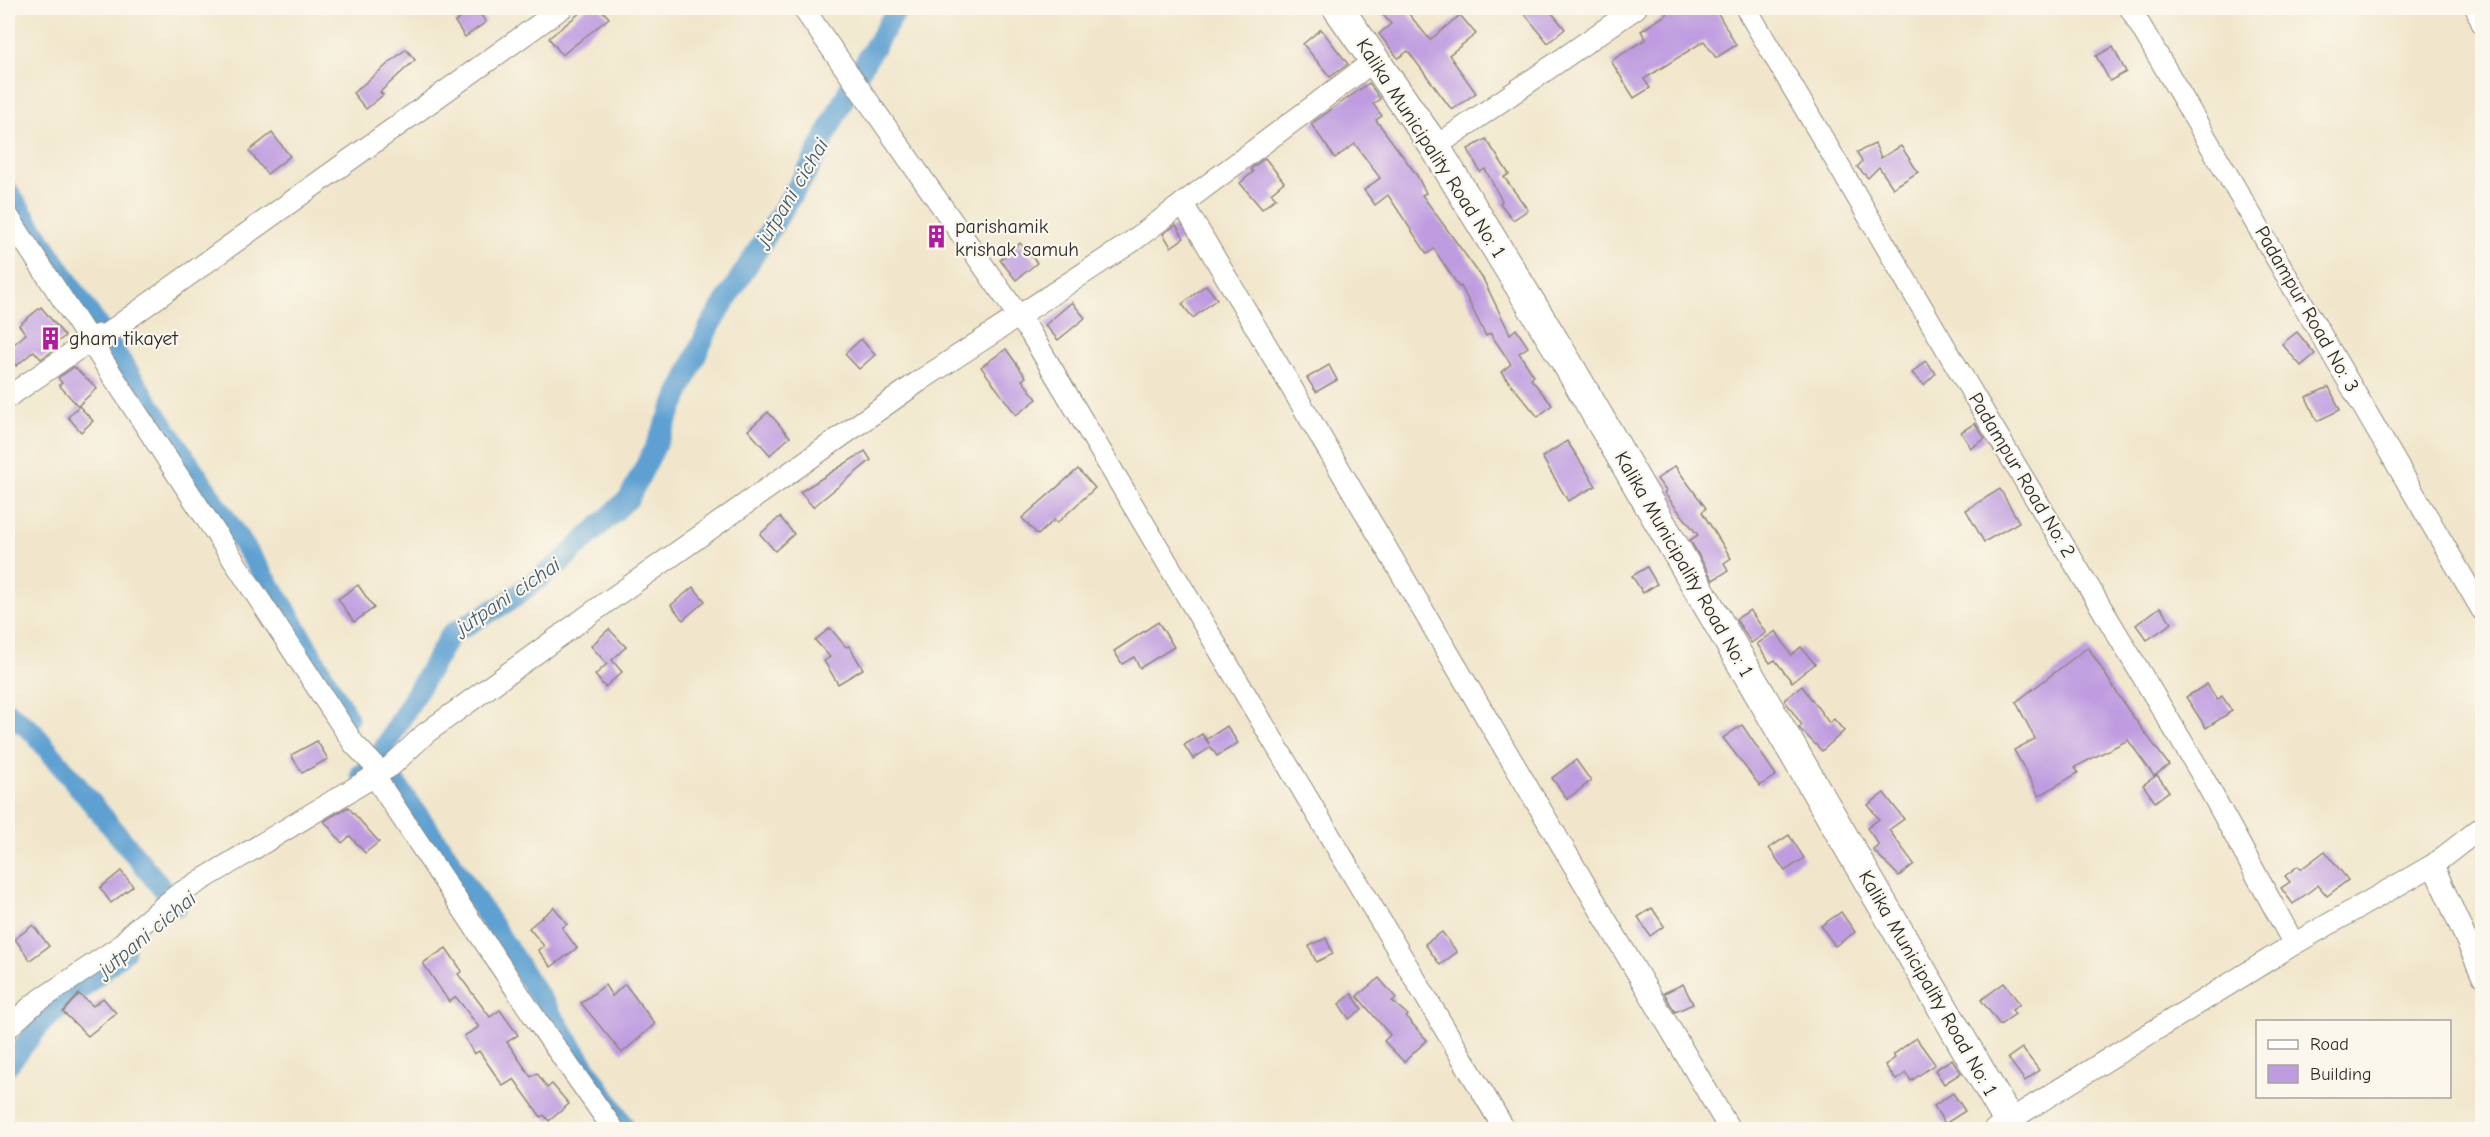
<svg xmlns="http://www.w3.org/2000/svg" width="2490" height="1137" font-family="'Comic Neue',sans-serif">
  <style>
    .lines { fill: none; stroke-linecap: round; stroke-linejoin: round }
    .canal { stroke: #5da0d1; stroke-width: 21 }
    .building { fill: #bf9ce0 }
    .street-casing { stroke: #8e887b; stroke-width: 23 }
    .secondary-casing { stroke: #8e887b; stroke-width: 32 }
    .street { stroke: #fff; stroke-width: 21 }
    .secondary { stroke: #fff; stroke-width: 30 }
    .labels { text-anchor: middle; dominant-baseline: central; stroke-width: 4.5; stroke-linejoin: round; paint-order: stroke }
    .street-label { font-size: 20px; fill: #2b2b2b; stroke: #fbf7ec }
    .poi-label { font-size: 20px; fill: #2b2b2b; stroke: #fbf7ec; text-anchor: start }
    .water-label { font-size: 21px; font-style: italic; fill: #3f5a6d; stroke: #fbf7ec }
  </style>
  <rect width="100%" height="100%" fill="#fbf7ec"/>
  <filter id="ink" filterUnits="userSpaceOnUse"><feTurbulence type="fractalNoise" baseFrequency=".0167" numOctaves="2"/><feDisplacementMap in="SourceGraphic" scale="12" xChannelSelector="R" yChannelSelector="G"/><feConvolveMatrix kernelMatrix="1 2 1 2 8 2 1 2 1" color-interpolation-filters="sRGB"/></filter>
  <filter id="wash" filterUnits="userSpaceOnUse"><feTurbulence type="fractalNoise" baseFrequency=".008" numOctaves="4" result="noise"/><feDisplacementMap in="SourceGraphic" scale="24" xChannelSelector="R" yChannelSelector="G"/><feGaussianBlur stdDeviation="1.35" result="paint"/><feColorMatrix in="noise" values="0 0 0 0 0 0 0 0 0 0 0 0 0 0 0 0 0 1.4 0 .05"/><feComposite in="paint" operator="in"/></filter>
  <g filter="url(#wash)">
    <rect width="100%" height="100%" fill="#f1e6cb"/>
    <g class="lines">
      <!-- canal -->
      <g class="canal">
        <polyline points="859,72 898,8"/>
        <polyline points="8,191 282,603 348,718"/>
        <polyline points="8,712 33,732 177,906"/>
        <polyline points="371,758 374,765 391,777 446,854 627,1130"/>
        <polyline points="361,774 374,765 451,634 509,601 561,562 629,498 655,447 709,327 811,165 850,87"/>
        <polyline points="8,1065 42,1023 125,951"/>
      </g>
    </g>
    <g id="blocks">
      <!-- building -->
      <g class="building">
        <polygon points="476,8 486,22 465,37 455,22"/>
        <polygon points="586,8 600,8 609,18 562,55 549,38"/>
        <polygon points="1377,8 1404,8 1430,40 1460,15 1476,34 1449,55 1476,93 1452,110 1408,51 1398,58 1379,34 1391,24"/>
        <polygon points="1520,8 1548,8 1565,29 1548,43"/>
        <polygon points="1663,8 1715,8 1736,45 1716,58 1704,41 1644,79 1650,88 1634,98 1611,61 1646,39 1641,31 1667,14"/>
        <polygon points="1321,29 1348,64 1330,77 1303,44"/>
        <polygon points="2113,47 2126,72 2110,81 2096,56"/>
        <polygon points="406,49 415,60 380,92 383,95 366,109 353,93"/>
        <polygon points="1369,83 1380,99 1373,104 1382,116 1376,120 1416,174 1426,193 1422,195 1483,279 1510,334 1516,329 1528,347 1519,353 1534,376 1531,379 1552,405 1538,417 1501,372 1511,364 1490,333 1486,336 1461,286 1459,287 1434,249 1427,254 1388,195 1375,205 1364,190 1380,178 1355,144 1335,158 1311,124"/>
        <polygon points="272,133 290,156 267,174 249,151"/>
        <polygon points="1486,139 1509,174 1504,177 1528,210 1513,220 1500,203 1502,201 1485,169 1480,172 1468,149"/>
        <polygon points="1875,144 1881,158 1901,146 1918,172 1893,188 1879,167 1868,178 1857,167 1862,162 1857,152"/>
        <polygon points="1265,158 1284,182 1271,193 1276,198 1262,209 1240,183 1253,172 1251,169"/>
        <polygon points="1176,225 1184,238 1171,247 1163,234"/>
        <polygon points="1020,243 1037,263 1016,280 1000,260"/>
        <polygon points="1206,285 1217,299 1193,318 1182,304"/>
        <polygon points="1072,302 1085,318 1058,340 1045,325"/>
        <polygon points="41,307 65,336 54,345 57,348 41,359 34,351 16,366 8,356 8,349 26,334 19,325"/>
        <polygon points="2297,332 2315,354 2301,366 2282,344"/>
        <polygon points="861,339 875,355 859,369 845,354"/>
        <polygon points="1006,349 1026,377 1022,380 1037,399 1016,415 981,367"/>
        <polygon points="1925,361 1936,373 1924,385 1912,373"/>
        <polygon points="1329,365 1337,380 1316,392 1307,378"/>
        <polygon points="74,367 97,388 78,406 59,385 62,383 58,378"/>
        <polygon points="2329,387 2340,410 2317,421 2306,397"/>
        <polygon points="79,406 93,421 81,432 68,417"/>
        <polygon points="768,412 790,437 770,455 748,430"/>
        <polygon points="1975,423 1985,439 1971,448 1961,432"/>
        <polygon points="1567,441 1596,486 1568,501 1542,457"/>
        <polygon points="865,451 871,460 813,507 800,492"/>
        <polygon points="1675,466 1706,508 1702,512 1731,558 1724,563 1728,571 1713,580 1690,540 1698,535 1664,493 1666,491 1657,479"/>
        <polygon points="1078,469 1095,488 1057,523 1054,520 1038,535 1022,518"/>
        <polygon points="2000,489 2019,522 1984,542 1966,510"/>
        <polygon points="780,517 794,534 775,551 760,534"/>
        <polygon points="1647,567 1657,584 1643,593 1632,576"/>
        <polygon points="358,585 374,608 354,622 338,599"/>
        <polygon points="693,587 705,601 683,620 671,605"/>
        <polygon points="2160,607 2172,623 2147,640 2136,625"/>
        <polygon points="1750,610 1766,633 1751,643 1736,619"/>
        <polygon points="1158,622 1174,647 1140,668 1134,657 1122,664 1114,651"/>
        <polygon points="830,628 846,647 849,646 863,669 838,684 824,661 830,657 815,640"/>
        <polygon points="609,629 626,647 612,660 622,672 605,687 595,675 607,664 591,646"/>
        <polygon points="1776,631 1791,655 1801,647 1815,664 1792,682 1775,660 1770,663 1757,644"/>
        <polygon points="2088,647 2126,707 2169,765 2154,776 2128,740 2075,767 2078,773 2039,796 2014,750 2035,739 2016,702"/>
        <polygon points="2207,684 2217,700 2222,696 2232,711 2206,728 2186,697"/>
        <polygon points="1802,686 1829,723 1834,719 1844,731 1822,751 1799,728 1802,725 1784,700"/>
        <polygon points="1742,725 1776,775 1760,786 1723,738"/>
        <polygon points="1227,726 1238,743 1217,756 1211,747 1193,759 1184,745 1202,734 1209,744 1207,739"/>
        <polygon points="317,741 328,759 302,773 291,755"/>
        <polygon points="1576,760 1591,781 1567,799 1552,778"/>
        <polygon points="2157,775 2169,791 2155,802 2143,785"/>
        <polygon points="1884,793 1904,819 1889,830 1914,864 1899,876 1873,850 1879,845 1867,828 1879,819 1868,805"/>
        <polygon points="348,807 379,842 365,853 350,836 342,843 324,821"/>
        <polygon points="1789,835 1804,858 1785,871 1769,848"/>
        <polygon points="2325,851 2348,880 2327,896 2318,885 2293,904 2281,888 2290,882 2285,876 2298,866 2301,869"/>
        <polygon points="121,871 133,886 111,903 100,888"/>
        <polygon points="554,907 567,924 562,928 577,948 551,967 538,950 544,946 529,928"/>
        <polygon points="1652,908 1664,926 1650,936 1638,917"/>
        <polygon points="1841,912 1855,932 1835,946 1821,926"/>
        <polygon points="33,925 49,946 30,960 15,939"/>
        <polygon points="1442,932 1457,952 1440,965 1425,944"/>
        <polygon points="1326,938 1333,954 1316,962 1309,946"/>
        <polygon points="446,948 462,971 458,974 490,1017 500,1010 518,1035 507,1042 531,1077 537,1073 547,1088 552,1084 569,1104 549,1121 544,1115 541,1117 514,1079 503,1086 479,1051 474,1054 464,1036 479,1027 456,997 449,1002 423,963"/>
        <polygon points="1379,978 1396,998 1392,1001 1408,1015 1406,1017 1427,1040 1404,1062 1384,1041 1390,1035 1357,996"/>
        <polygon points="2004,983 2020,1004 2012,1010 2015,1014 2000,1025 1981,1000"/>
        <polygon points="625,984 655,1024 622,1053 581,1003 605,985 612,996"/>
        <polygon points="1683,984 1693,1004 1675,1012 1664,993"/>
        <polygon points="79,994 93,1006 103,998 116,1013 88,1036 63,1012"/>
        <polygon points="1352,994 1362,1009 1349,1019 1339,1004"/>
        <polygon points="1916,1038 1935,1064 1911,1081 1906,1073 1896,1080 1885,1065 1895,1058 1893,1055"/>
        <polygon points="2022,1048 2039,1070 2025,1081 2008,1058"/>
        <polygon points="1952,1059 1961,1073 1944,1084 1935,1070"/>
        <polygon points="1953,1093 1965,1111 1945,1124 1934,1106"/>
      </g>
    </g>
  </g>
  <g filter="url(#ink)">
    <use href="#blocks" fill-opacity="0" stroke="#8e887b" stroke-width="1.5"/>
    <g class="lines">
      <defs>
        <g id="street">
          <polyline points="803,8 1031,334 1505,1130"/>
          <polyline points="1746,8 1987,418 2199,770 2294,944"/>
          <polyline points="2130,8 2482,610"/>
          <polyline points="2476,8 2482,23"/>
          <polyline points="1435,147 1636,8"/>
          <polyline points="1183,204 1730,1130"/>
          <polyline points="8,216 354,744 374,765 375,777 537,1021 614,1130"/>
          <polyline points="8,397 98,335 105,335 562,8"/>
          <polyline points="2433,865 2482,975"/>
          <polyline points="8,1028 34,1004 119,947 136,929 177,895 391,766 426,733 604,604 918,382 1130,243 1375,60"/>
          <polyline points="1994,1130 2294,944 2433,865 2482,827"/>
        </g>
        <polyline id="secondary" points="1338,8 1435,147 1567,363 2014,1130"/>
      </defs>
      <!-- street casing -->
      <use href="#street" class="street-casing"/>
      <!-- secondary casing -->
      <use href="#secondary" class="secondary-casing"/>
      <!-- street -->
      <use href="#street" class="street"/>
      <!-- secondary -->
      <use href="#secondary" class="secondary"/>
    </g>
  </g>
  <!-- icons -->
  <defs>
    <symbol id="building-bare" viewBox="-9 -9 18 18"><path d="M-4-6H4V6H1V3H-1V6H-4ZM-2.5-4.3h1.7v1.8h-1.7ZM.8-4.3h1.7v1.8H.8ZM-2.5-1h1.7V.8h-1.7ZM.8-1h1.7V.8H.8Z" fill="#b5179e" stroke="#fbf7ec" stroke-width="2.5" paint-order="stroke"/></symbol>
  </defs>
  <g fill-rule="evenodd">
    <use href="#building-bare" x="920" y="220" width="33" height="33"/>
    <use href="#building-bare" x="34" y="322" width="33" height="33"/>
  </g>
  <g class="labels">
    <!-- street labels -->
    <g class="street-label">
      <text transform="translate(1431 148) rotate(57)">Kalika Municipality Road No: 1</text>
      <text transform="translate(2307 309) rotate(60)">Padampur Road No: 3</text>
      <text transform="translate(2022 475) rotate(59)">Padampur Road No: 2</text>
      <text transform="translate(1684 564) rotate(60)">Kalika Municipality Road No: 1</text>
      <text transform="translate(1928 983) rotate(60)">Kalika Municipality Road No: 1</text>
    </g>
    <!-- poi labels -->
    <g class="poi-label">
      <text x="955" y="226">parishamik<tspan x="955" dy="23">krishak samuh</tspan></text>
      <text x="69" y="338">gham tikayet</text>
    </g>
    <!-- water labels -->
    <g class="water-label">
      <text transform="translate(792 192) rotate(-59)">jutpani cichai</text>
      <text transform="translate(508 596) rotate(-34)">jutpani cichai</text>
      <text transform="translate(147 934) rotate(-40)">jutpani cichai</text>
    </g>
  </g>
  <!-- margin -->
  <rect width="2490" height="1137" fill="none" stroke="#fbf7ec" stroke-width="30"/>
  <!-- legend -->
  <rect x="2256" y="1020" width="195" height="78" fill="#fbf7ec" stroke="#a8a59f" stroke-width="1.5"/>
  <rect x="2268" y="1040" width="30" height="9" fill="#ffffff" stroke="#a8a59f" stroke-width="1.5"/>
  <text x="2310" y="1050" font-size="18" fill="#2b2b2b">Road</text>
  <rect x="2268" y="1065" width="30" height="18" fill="#bf9ce0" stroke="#a8a59f" stroke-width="1.5"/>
  <text x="2310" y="1080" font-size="18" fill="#2b2b2b">Building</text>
</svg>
